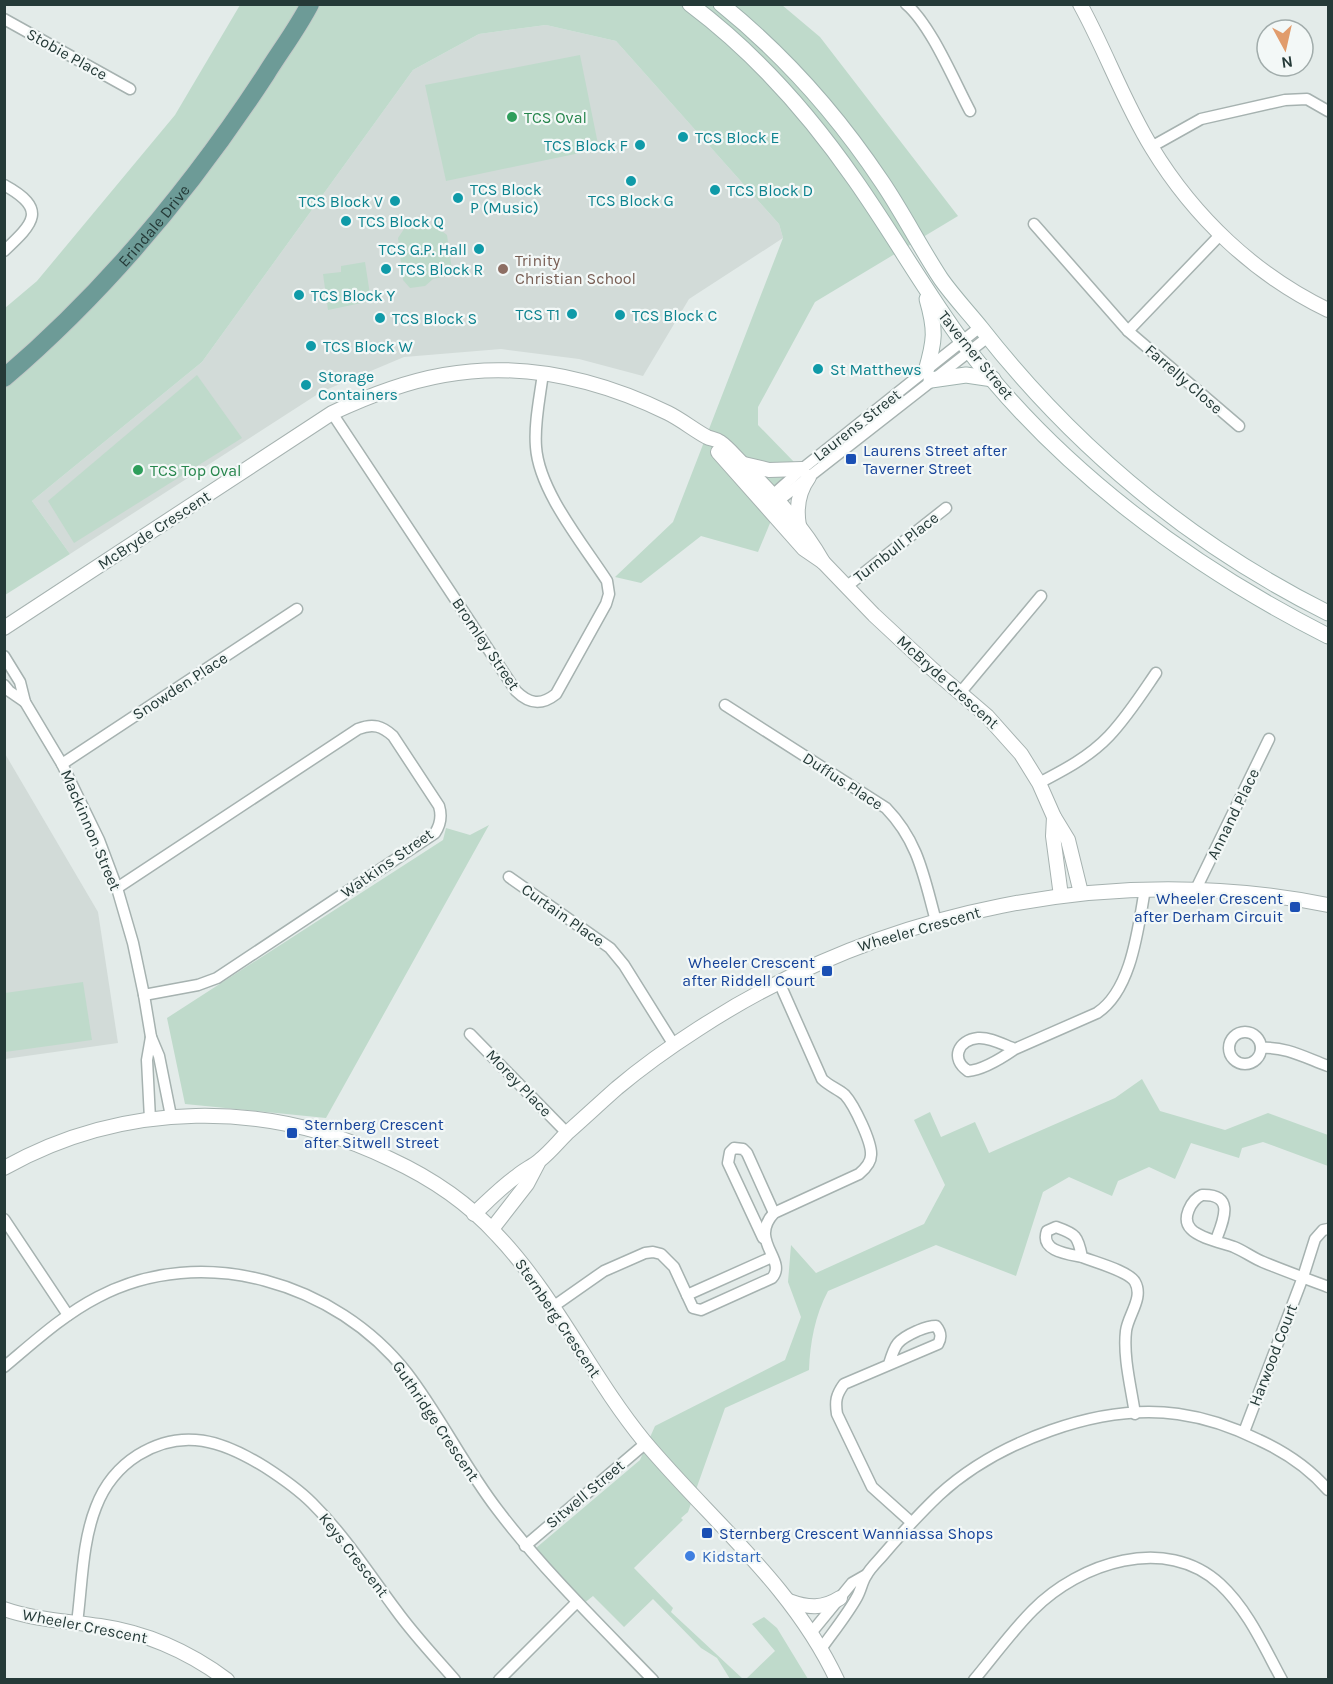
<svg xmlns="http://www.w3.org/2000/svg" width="1333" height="1684" font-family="Karla,sans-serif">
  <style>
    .built { fill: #d2dbd8 }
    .green { fill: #bfdacb }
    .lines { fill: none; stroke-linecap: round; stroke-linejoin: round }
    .minor-casing { stroke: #a6b2b0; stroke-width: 13 }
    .tertiary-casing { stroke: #a6b2b0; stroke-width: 16 }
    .secondary-casing { stroke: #a0b3af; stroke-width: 17 }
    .primary-casing { stroke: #c2c8c7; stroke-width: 20 }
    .minor { stroke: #fff; stroke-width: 10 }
    .tertiary { stroke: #fff; stroke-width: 14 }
    .secondary { stroke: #fff; stroke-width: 15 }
    .primary { stroke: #6d9b97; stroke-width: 18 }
    .leisure-dot { fill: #2e9e5b; stroke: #f3f8f7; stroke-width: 2 }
    .culture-dot { fill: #0f9aa8; stroke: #f3f8f7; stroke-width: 2 }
    .education-dot { fill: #8d6e63; stroke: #f3f8f7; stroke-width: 2 }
    .transit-dot { fill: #1a4fb4; stroke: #f3f8f7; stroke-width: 2 }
    .shop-dot { fill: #3f7fe0; stroke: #f3f8f7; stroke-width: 2 }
    .labels { text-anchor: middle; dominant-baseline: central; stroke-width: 4.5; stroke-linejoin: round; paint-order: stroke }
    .street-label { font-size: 16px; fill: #253a38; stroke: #f3f8f7 }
    .leisure-label { font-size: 16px; fill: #27864d; stroke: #f3f8f7; text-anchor: start }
    .culture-label { font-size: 16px; fill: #0d838f; stroke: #f3f8f7; text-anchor: start }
    .education-label { font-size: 16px; fill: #785e54; stroke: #f3f8f7; text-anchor: start }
    .transit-label { font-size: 16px; fill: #164399; stroke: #f3f8f7; text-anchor: start }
    .shop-label { font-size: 16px; fill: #366cbe; stroke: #f3f8f7; text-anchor: start }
  </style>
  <rect width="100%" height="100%" fill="#e3ebe9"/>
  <!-- built -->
  <g class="built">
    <polygon points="546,25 616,41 779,224 783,238 689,299 643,376 579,359 501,349 404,357 321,392 70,554 32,501 202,362 413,70 479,34"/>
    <polygon points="4,752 98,912 118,1043 5,1059"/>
  </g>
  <!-- green -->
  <g class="green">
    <polygon points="240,5 782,5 820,37 958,216 815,302 758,407 758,425 795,463 758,552 701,536 641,583 615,577 673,522 783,238 779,224 616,41 546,25 479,34 413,70 202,362 32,501 70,554 5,595 5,308 37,281 175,115"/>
    <polygon points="580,55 599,149 446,181 425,85"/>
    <polygon points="434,225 447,235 452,270 448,276 433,279 425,286 410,288 403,280 398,238 404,229"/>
    <polygon points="365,262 371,301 328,310 323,274 341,272 341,266"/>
    <polygon points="197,375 242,438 74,543 48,501"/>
    <polygon points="489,825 326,1118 185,1104 167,1018 443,840 446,828 470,835"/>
    <polygon points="83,982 92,1040 5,1052 5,993"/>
    <path d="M1142 1079 1160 1111 1225 1130 1268 1113 1328 1135V1166L1263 1142 1242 1148 1239 1158 1191 1143 1175 1179 1149 1167 1118 1181 1112 1196 1069 1177 1043 1192 1016 1276 936 1245 828 1291C815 1315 810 1343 809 1370L725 1408 688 1512 681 1518 683 1520 634 1568 673 1608 671 1612 743 1679H730L717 1658 701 1648 653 1599 624 1627 593 1596 583 1604 536 1548 640 1460 655 1426 785 1360 801 1317 788 1282 791 1245 816 1273 924 1224 945 1185 914 1120 930 1112 941 1137 975 1122 989 1153 1115 1098Z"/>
    <polygon points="764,1617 777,1628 808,1679 746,1679 775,1651 752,1624"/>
  </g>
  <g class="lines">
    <defs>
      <g id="minor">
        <path d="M906 4C931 25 954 81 970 111"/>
        <polyline points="4,19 130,89"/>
        <polyline points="1151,147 1201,119 1285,100 1307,99 1328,111"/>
        <path d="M4 185C48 209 34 223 4 251"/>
        <polyline points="1034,224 1128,331 1239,426"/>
        <polyline points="1128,331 1221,234"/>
        <path d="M332 413 516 691C529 704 541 706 556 694L606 604 609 594 607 581C583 544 539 491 536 447 534 423 540 397 543 373"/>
        <polyline points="767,500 802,469 980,327"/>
        <polyline points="773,505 988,337"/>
        <polyline points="846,587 946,508"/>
        <polyline points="4,656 20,682 25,702 62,764 99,840 117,888 133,943 144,995 151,1037 159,1056 171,1116"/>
        <polyline points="4,685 9,691 25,702"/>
        <polyline points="960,693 1041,596"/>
        <path d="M725 705 886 808C919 842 924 878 936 921"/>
        <polyline points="62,764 297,609"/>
        <path d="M1039 783C1064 770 1089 757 1109 736 1127 717 1141 695 1156 673"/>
        <polyline points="509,877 610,948 624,965 674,1045"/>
        <path d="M117 888 358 729C373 723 382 726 393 736L439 806C442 816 441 824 435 833L217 978 198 985 144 995"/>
        <polyline points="1196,889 1269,739"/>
        <circle cx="1245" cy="1048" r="16"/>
        <polyline points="470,1034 567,1133"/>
        <path d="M1261 1048C1285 1046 1306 1058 1328 1066"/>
        <path d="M1015 1049C1004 1045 990 1037 978 1038 958 1040 950 1059 968 1071 983 1070 1002 1058 1015 1049L1097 1013C1132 990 1138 928 1145 889"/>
        <polyline points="150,1119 147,1060 151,1037"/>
        <polyline points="4,1219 68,1315"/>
        <polyline points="763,1238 728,1163 730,1152 734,1148 743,1149 747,1153 774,1213"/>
        <path d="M1216 1240C1223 1221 1236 1194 1202 1195 1191 1200 1181 1219 1191 1229 1199 1238 1223 1243 1234 1247 1244 1251 1253 1258 1263 1262 1285 1271 1307 1279 1328 1287"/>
        <path d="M1082 1257C1067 1254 1040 1251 1047 1231L1056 1227C1076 1234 1078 1236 1082 1257 1094 1262 1129 1271 1135 1282 1144 1298 1128 1315 1126 1331 1123 1357 1131 1387 1135 1414"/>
        <polyline points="687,1295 772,1257"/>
        <path d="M554 1306 604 1271 645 1253 653 1252 661 1254 674 1267 693 1308 701 1310 772 1278C788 1260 748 1241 774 1213L859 1174C865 1169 871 1163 871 1155 872 1142 854 1105 845 1095 838 1089 829 1086 822 1079L779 982"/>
        <path d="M889 1364C895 1344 897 1340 917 1331 924 1328 928 1326 936 1326 941 1332 942 1337 938 1344L844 1384C836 1395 835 1401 837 1414L872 1487 911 1522"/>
        <path d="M4 1367C34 1342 63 1315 98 1297 202 1242 337 1283 407 1373 440 1416 464 1466 497 1509 544 1571 599 1624 653 1680"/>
        <polyline points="1244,1432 1303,1277 1315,1239 1323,1230 1328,1229"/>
        <polyline points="525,1546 646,1443"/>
        <path d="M77 1623C82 1586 82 1542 96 1507 104 1486 119 1467 138 1455 183 1427 223 1441 265 1467 282 1478 298 1489 312 1503 345 1536 369 1574 396 1610 414 1635 435 1657 455 1680"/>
        <polyline points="811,1633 852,1583 866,1575"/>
        <path d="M821 1649C833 1632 847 1615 857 1597 861 1590 862 1582 866 1576 870 1568 878 1561 883 1555 901 1534 919 1514 939 1495 997 1442 1099 1403 1178 1414 1207 1418 1233 1427 1259 1440 1285 1452 1310 1469 1328 1490"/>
        <polyline points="499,1680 577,1602"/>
        <path d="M974 1680C994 1656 1012 1631 1033 1610 1079 1563 1166 1534 1220 1584 1248 1610 1264 1647 1282 1680"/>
      </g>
      <g id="tertiary">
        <path d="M1080 4C1106 51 1124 103 1152 148 1194 217 1255 275 1328 310"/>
        <polyline points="718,452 804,549 823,562 874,615 931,668 987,716 1021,754 1039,783 1054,817 1068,840 1081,893"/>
        <polyline points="744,464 769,470 802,469"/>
        <path d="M799 526C796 509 798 492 809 477"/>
        <path d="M4 628 332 413C368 396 404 382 444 375 521 361 598 379 668 413 682 420 694 430 707 437 711 439 716 439 720 442 729 448 737 459 746 467 774 496 803 526 823 562"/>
        <polyline points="1054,817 1053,836 1061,896"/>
        <path d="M4 1168C124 1101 267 1099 390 1159 429 1177 468 1203 497 1235 556 1297 590 1375 644 1441 710 1520 792 1584 837 1680"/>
        <path d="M474 1214C488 1201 501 1187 517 1176 524 1170 533 1166 540 1160 550 1152 558 1142 567 1133 584 1118 600 1103 617 1088 642 1067 670 1047 698 1029 882 909 1113 862 1328 905"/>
        <polyline points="492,1229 527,1184 538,1163"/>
        <path d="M789 1601C808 1608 823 1609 840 1598"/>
        <path d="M4 1609C35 1620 68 1621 100 1626 148 1633 188 1651 227 1680"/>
      </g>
      <g id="secondary">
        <path d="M690 4C754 52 810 115 855 180 893 234 925 291 964 344 1058 469 1190 566 1328 636"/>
        <path d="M721 4C783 54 838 116 882 182 903 213 920 247 941 279 953 296 968 312 981 328 1075 448 1192 545 1328 613"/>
        <path d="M926 371C935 340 936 330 927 299"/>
        <polyline points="931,380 966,375 993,379"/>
      </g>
      <g id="primary">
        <path id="s1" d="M4 378C107 290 193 186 266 74 281 50 297 29 310 4"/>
      </g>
    </defs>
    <!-- minor casing -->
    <use href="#minor" class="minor-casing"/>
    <!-- tertiary casing -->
    <use href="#tertiary" class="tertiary-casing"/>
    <!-- secondary casing -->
    <use href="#secondary" class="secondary-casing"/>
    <!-- primary casing -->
    <use href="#primary" class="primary-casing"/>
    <!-- minor -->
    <use href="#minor" class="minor"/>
    <!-- tertiary -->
    <use href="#tertiary" class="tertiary"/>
    <!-- secondary -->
    <use href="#secondary" class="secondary"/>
    <!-- primary -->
    <use href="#primary" class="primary"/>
  </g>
  <!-- markers -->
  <g class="leisure-dot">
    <circle cx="512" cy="117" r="6"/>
    <circle cx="138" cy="470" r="6"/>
  </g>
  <g class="culture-dot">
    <circle cx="683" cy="137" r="6"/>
    <circle cx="640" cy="145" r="6"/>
    <circle cx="631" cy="181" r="6"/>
    <circle cx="715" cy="190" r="6"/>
    <circle cx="458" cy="198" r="6"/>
    <circle cx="395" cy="201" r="6"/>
    <circle cx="346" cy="221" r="6"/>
    <circle cx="479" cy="249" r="6"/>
    <circle cx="386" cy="269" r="6"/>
    <circle cx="299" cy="295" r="6"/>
    <circle cx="572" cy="314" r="6"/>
    <circle cx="620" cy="315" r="6"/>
    <circle cx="380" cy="318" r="6"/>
    <circle cx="311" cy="346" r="6"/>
    <circle cx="818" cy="369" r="6"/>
    <circle cx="306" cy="385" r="6"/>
  </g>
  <circle class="education-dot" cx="503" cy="269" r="6"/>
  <g class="transit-dot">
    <rect x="845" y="453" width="12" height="12" rx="3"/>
    <rect x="1289" y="901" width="12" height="12" rx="3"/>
    <rect x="821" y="965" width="12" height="12" rx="3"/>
    <rect x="286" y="1127" width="12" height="12" rx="3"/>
    <rect x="701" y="1527" width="12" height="12" rx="3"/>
  </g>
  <circle class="shop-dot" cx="690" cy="1556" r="6"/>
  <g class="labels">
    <!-- street labels -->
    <g class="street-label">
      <text transform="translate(67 54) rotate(29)">Stobie Place</text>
      <text stroke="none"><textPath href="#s1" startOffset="214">Erindale Drive</textPath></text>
      <text transform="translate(976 355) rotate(51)">Taverner Street</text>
      <text transform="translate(1184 379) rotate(41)">Farrelly Close</text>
      <text transform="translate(857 425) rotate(-38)">Laurens Street</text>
      <text transform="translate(154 530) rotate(-33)">McBryde Crescent</text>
      <text transform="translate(896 547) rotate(-38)">Turnbull Place</text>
      <text transform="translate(486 644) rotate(56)">Bromley Street</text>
      <text transform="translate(948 682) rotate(42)">McBryde Crescent</text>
      <text transform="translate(180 686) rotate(-33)">Snowden Place</text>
      <text transform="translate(843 781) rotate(33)">Duffus Place</text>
      <text transform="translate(1233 814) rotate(-64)">Annand Place</text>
      <text transform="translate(91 830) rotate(67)">Mackinnon Street</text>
      <text transform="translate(387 863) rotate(-35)">Watkins Street</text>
      <text transform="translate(563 915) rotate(35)">Curtain Place</text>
      <text transform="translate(919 929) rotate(-16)">Wheeler Crescent</text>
      <text transform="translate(519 1083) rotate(46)">Morey Place</text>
      <text transform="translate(558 1318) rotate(56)">Sternberg Crescent</text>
      <text transform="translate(1273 1355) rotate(-69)">Harwood Court</text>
      <text transform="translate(436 1421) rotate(56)">Guthridge Crescent</text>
      <text transform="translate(585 1494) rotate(-40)">Sitwell Street</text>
      <text transform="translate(354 1555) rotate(52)">Keys Crescent</text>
      <text transform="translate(85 1626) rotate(11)">Wheeler Crescent</text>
    </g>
    <!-- leisure labels -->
    <g class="leisure-label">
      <text x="524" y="117">TCS Oval</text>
      <text x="150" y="470">TCS Top Oval</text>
    </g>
    <!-- culture labels -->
    <g class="culture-label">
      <text x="695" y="137">TCS Block E</text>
      <text x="628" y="145" text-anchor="end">TCS Block F</text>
      <text x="470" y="189">TCS Block<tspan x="470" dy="18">P (Music)</tspan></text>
      <text x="727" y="190">TCS Block D</text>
      <text x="631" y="200" text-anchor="middle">TCS Block G</text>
      <text x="383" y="201" text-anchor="end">TCS Block V</text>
      <text x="358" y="221">TCS Block Q</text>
      <text x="467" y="249" text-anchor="end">TCS G.P. Hall</text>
      <text x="398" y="269">TCS Block R</text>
      <text x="311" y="295">TCS Block Y</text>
      <text x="560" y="314" text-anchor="end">TCS T1</text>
      <text x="632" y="315">TCS Block C</text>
      <text x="392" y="318">TCS Block S</text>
      <text x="323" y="346">TCS Block W</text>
      <text x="830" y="369">St Matthews</text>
      <text x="318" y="376">Storage<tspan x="318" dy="18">Containers</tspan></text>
    </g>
    <!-- education labels -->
    <g class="education-label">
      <text x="515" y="260">Trinity<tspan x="515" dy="18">Christian School</tspan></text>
    </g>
    <!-- transit labels -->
    <g class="transit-label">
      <text x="863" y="450">Laurens Street after<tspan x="863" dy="18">Taverner Street</tspan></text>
      <text x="1283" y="898" text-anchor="end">Wheeler Crescent<tspan x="1283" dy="18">after Derham Circuit</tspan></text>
      <text x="815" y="962" text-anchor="end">Wheeler Crescent<tspan x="815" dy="18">after Riddell Court</tspan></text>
      <text x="304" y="1124">Sternberg Crescent<tspan x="304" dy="18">after Sitwell Street</tspan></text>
      <text x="719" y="1533">Sternberg Crescent Wanniassa Shops</text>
    </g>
    <!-- shop labels -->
    <g class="shop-label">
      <text x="702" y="1556">Kidstart</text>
    </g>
  </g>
  <!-- border -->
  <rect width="1333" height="1684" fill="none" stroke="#253a38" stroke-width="12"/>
  <!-- north arrow -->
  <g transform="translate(1285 48) rotate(172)"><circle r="28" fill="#f3f8f7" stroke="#a1acab" stroke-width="1.5"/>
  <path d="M0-4.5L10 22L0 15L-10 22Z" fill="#e19c6c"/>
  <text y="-9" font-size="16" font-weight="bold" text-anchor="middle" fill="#253a38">N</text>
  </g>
</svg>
